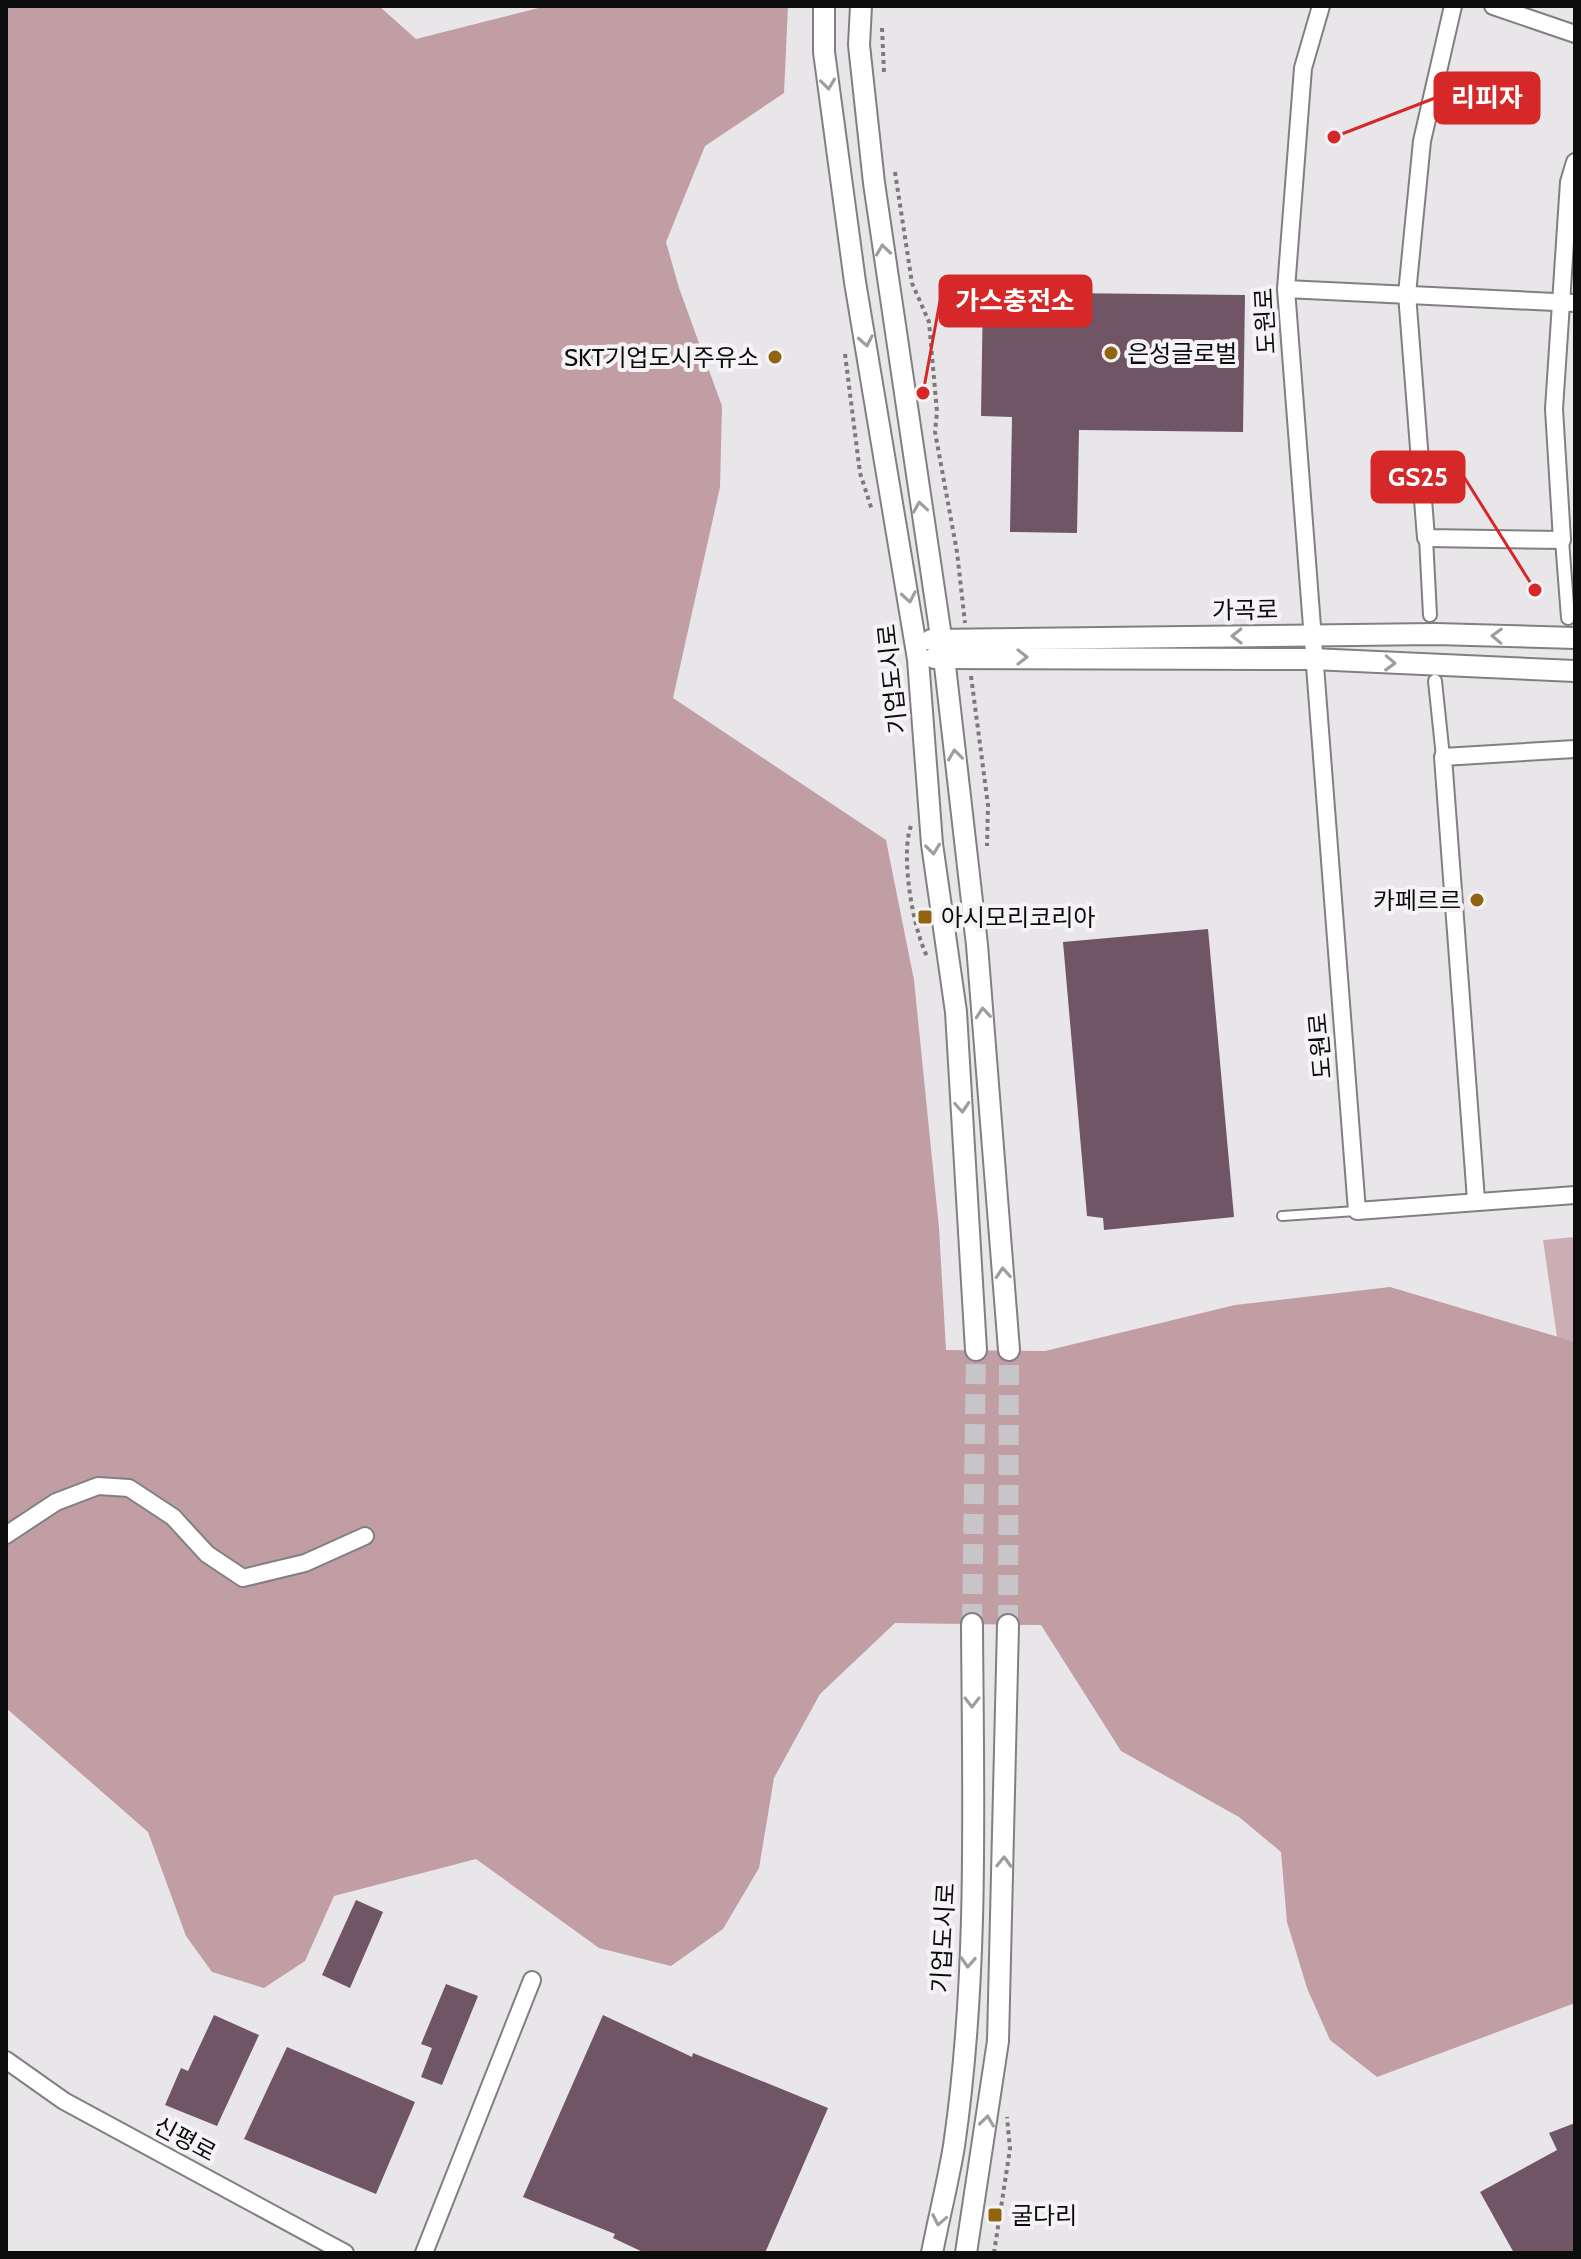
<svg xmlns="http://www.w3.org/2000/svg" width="1581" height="2259" font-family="Cabin,'Noto Sans KR',sans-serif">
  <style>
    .green { fill: #caaeb3 }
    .forest { fill: #c19da4 }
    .building { fill: #705565 }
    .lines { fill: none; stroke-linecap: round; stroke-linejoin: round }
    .tertiary-tunnel { stroke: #c8c5c8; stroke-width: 20; stroke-dasharray: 20 10; stroke-linecap: butt }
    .service-casing { stroke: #827f83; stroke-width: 12 }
    .pedestrian-casing { stroke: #827f83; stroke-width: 16 }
    .minor-casing { stroke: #827f83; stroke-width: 20 }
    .tertiary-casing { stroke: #827f83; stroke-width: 24 }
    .path { stroke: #7b797b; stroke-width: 4; stroke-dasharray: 4 4; stroke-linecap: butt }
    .service { stroke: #fff; stroke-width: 8 }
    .pedestrian { stroke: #fff; stroke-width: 12 }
    .minor { stroke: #fff; stroke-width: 16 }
    .tertiary { stroke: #fff; stroke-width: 20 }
    .oneway { stroke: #9e9e9e }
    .poi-dot { fill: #92640f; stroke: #f6f3f7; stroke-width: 3 }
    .labels { text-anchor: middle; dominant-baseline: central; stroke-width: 8; stroke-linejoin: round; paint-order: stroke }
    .street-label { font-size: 24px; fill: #0d0c0d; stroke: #f6f3f7 }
    .poi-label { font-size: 24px; fill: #0d0c0d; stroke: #f6f3f7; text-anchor: start }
    .leader { fill: none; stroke: #d62828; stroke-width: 3 }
    .callout-dot { fill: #d62828; stroke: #f6f3f7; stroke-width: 3 }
    .callout { fill: #d62828; stroke: #d62828; stroke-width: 3 }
    .callout-label { font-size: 26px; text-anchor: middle; font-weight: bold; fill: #fff }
  </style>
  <rect width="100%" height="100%" fill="#e9e6e9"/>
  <!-- green -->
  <polygon class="green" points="1575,1237 1575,1342 1557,1337 1543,1240"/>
  <!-- forest -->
  <polygon class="forest" points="6,6 379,6 416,39 546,6 788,6 784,93 705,146 666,242 679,288 722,406 720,487 673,698 886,840 914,980 939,1228 946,1350 1045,1351 1235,1305 1390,1287 1575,1342 1575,2003 1377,2077 1330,2040 1307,1988 1287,1922 1281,1852 1239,1817 1121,1751 1041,1625 895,1623 820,1694 774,1778 759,1868 723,1929 671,1966 599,1948 476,1859 334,1896 305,1961 264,1988 212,1972 186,1936 148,1832 6,1708"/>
  <!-- building -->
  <g class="building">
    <polygon points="983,292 1245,295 1243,432 1079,430 1077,533 1010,532 1012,417 981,416"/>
    <polygon points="1208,929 1234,1217 1104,1230 1103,1218 1087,1216 1063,942"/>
    <polygon points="356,1900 383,1912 350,1988 322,1975"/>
    <polygon points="446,1984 478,1996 442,2085 421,2077 432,2048 421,2044"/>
    <polygon points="214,2015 259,2035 217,2126 165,2105 181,2068 188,2071"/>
    <polygon points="603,2015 692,2057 693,2053 828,2108 765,2253 645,2253 613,2238 615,2234 523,2197"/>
    <polygon points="287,2047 415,2102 376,2194 244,2139"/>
    <polygon points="1575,2123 1575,2253 1514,2253 1480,2192 1557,2150 1549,2133"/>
  </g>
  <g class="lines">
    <!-- tertiary-tunnel -->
    <g class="tertiary-tunnel">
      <polyline points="972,1624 976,1350"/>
      <polyline points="1008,1625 1009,1350"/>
    </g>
    <defs>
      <polyline id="service" points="1282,1216 1356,1211"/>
      <g id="pedestrian">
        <polyline points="1426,538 1430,615"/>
        <polyline points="1562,540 1568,618"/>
        <polyline points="1435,681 1443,757"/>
      </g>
      <g id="minor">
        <polyline points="1321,6 1303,68 1286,289 1357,1211 1575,1195"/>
        <polyline points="1453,6 1422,141 1407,294 1426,538 1562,540 1554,409 1569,182 1575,162"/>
        <polyline points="1493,6 1575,34"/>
        <polyline points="1286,289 1575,303"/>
        <polyline points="1476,1200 1443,757 1575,749"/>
        <polyline points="6,1535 56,1502 98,1486 129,1488 173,1517 207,1554 243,1578 305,1563 365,1536"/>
        <polyline points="6,2060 64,2101 345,2253"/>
        <polyline points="424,2253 532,1980"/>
      </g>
      <g id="tertiary">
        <polyline points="824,6 824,52 855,282 918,659 932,844 956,1012 976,1350"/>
        <polyline points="861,6 859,45 874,183 944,657 977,945 1009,1350"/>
        <polyline points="931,640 1435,634 1575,638"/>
        <polyline points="934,658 1312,659 1575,671"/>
        <path d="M932 2253C939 2217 948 2182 954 2146 979 1974 973 1797 972 1624"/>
        <polyline points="966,2253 998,2041 1008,1625"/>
      </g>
    </defs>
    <!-- service casing -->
    <use href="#service" class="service-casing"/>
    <!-- pedestrian casing -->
    <use href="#pedestrian" class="pedestrian-casing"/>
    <!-- minor casing -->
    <use href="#minor" class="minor-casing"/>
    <!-- tertiary casing -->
    <use href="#tertiary" class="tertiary-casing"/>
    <!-- path -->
    <g class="path">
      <polyline points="882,28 884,72"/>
      <polyline points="895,172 912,283 929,322 937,412 935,432 957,552 965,623"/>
      <polyline points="845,354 860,473 872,510"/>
      <polyline points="971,676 988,805 987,846"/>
      <path d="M911 826C900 854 913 931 928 958"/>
      <polyline points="994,2253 1010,2149 1007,2117"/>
    </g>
    <!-- service -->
    <use href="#service" class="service"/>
    <!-- pedestrian -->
    <use href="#pedestrian" class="pedestrian"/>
    <!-- minor -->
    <use href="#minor" class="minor"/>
    <!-- tertiary -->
    <use href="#tertiary" class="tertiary"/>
  </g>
  <!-- one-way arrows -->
  <defs><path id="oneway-chevron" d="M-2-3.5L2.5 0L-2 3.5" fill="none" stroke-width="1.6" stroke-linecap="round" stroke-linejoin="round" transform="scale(2)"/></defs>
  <g class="oneway">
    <use href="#oneway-chevron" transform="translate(828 84) rotate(83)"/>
    <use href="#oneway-chevron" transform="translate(883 250) rotate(-98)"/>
    <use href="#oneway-chevron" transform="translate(866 341) rotate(80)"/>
    <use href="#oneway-chevron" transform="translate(920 507) rotate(-99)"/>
    <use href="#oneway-chevron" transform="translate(909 597) rotate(80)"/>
    <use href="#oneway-chevron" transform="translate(1237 636) rotate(179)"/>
    <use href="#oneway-chevron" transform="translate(1497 636) rotate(-178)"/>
    <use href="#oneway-chevron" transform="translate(1022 657)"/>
    <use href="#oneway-chevron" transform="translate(1390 663) rotate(2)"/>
    <use href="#oneway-chevron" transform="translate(955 755) rotate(-97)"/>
    <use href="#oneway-chevron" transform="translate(933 849) rotate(83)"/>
    <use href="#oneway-chevron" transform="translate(983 1013) rotate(-95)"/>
    <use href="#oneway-chevron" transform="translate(962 1107) rotate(86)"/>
    <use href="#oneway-chevron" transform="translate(1003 1273) rotate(-94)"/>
    <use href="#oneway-chevron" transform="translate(972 1702) rotate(90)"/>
    <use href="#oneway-chevron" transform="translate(1004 1862) rotate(-88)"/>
    <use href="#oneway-chevron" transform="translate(968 1962) rotate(93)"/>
    <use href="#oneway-chevron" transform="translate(987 2121) rotate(-82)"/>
    <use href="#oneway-chevron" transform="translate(939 2220) rotate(101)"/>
  </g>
  <!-- markers -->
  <g class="poi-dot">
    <circle cx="1111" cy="353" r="8"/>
    <circle cx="775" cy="357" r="8"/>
    <circle cx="1477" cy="900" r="8"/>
    <rect x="917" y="909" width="16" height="16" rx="4"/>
    <rect x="987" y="2207" width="16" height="16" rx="4"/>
  </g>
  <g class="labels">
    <!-- street labels -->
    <g class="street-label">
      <text transform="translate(1265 321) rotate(-93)">도원로</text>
      <text transform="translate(1245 610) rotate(-1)">가곡로</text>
      <text transform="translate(892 679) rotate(-96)">기업도시로</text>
      <text transform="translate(1320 1046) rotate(-95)">도원로</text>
      <text transform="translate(943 1938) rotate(-87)">기업도시로</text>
      <text transform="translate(185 2139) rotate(28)">신평로</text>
    </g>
    <!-- poi labels -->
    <g class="poi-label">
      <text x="1127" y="353">은성글로벌</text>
      <text x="759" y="357" text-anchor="end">SKT기업도시주유소</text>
      <text x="1461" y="900" text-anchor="end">카페르르</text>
      <text x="941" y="917">아시모리코리아</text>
      <text x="1011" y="2215">굴다리</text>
    </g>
  </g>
  <!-- callouts -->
  <path class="leader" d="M1334 137L1435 98M923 393L940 301M1535 590L1464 477"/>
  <g class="callout-dot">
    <circle cx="1334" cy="137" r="8"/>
    <circle cx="923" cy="393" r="8"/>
    <circle cx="1535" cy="590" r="8"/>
  </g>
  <g class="callout">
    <rect x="1435" y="73" width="104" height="50" rx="8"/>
    <rect x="940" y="276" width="151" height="50" rx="8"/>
    <rect x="1372" y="452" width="92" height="50" rx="8"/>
  </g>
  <g class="callout-label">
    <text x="1487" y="107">리피자</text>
    <text x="1015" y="310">가스충전소</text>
    <text x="1418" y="486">GS25</text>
  </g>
  <!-- border -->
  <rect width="1581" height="2259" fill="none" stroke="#0d0c0d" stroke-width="16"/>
</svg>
